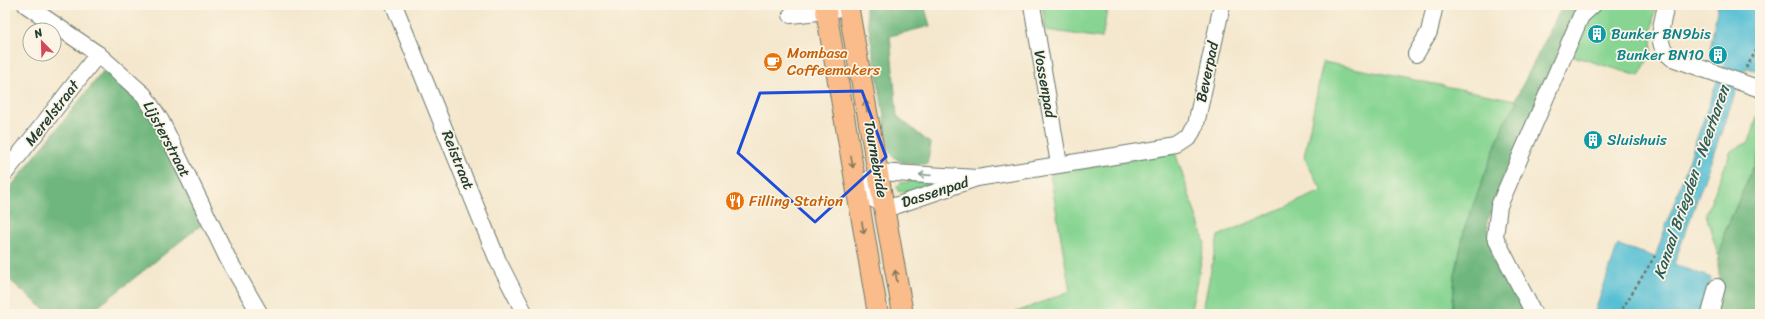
<svg xmlns="http://www.w3.org/2000/svg" width="1765" height="319" font-family="Sriracha,sans-serif">
  <style>
    .green { fill: #88d593; stroke: #548964 }
    .forest { fill: #6eb67d; stroke: #467a58 }
    .water { fill: #57bfd4; stroke: #3b7e84 }
    .lines { fill: none; stroke-linecap: round; stroke-linejoin: round }
    .minor-casing { stroke: #6a786a; stroke-width: 18 }
    .major-casing { stroke: #6a786a; stroke-width: 22 }
    .path { stroke: #6a786a; stroke-width: 2.5; stroke-dasharray: 3 3; stroke-linecap: butt }
    .minor { stroke: #fff; stroke-width: 16 }
    .major { stroke: #f9bc8a; stroke-width: 20 }
    .oneway { stroke: #81765b }
    .oneway2 { stroke: #8f9e9a }
    .marked { fill: none; stroke: #1d4ed8; stroke-width: 3; stroke-linejoin: round }
    .labels { text-anchor: middle; dominant-baseline: central; stroke-width: 3.5; stroke-linejoin: round; paint-order: stroke }
    .culture-label { font-size: 15px; fill: #0d838f; stroke: #fcf5e5; text-anchor: start }
    .food-label { font-size: 15px; fill: #c56008; stroke: #fcf5e5; text-anchor: start }
    .street-label { font-size: 15px; fill: #1f3d34; stroke: #fcf5e5 }
    .water-label { font-size: 16px; font-style: italic; fill: #2d5e5c; stroke: #fcf5e5 }
  </style>
  <rect width="100%" height="100%" fill="#fcf5e5"/>
  <filter id="ink" filterUnits="userSpaceOnUse"><feTurbulence type="fractalNoise" baseFrequency=".025" numOctaves="2"/><feDisplacementMap in="SourceGraphic" scale="8" xChannelSelector="R" yChannelSelector="G"/><feConvolveMatrix kernelMatrix="1 2 1 2 8 2 1 2 1" color-interpolation-filters="sRGB"/></filter>
  <filter id="wash" filterUnits="userSpaceOnUse"><feTurbulence type="fractalNoise" baseFrequency=".012" numOctaves="4" result="noise"/><feDisplacementMap in="SourceGraphic" scale="16" xChannelSelector="R" yChannelSelector="G"/><feGaussianBlur stdDeviation="0.9" result="paint"/><feColorMatrix in="noise" values="0 0 0 0 0 0 0 0 0 0 0 0 0 0 0 0 0 1.4 0 .05"/><feComposite in="paint" operator="in"/></filter>
  <g filter="url(#wash)">
    <rect width="100%" height="100%" fill="#f4e7cd"/>
    <!-- green -->
    <g class="green">
      <polygon points="1042,5 1108,5 1102,38 1046,30"/>
      <polygon points="1599,5 1656,5 1653,20 1652,52 1639,76 1573,56 1589,15"/>
      <polygon points="1323,62 1515,100 1517,103 1504,123 1465,227 1455,275 1452,314 1202,314 1218,236 1322,191 1304,157"/>
      <polygon points="1760,109 1760,152 1724,234 1720,256 1718,255 1706,214 1731,151 1749,142"/>
      <polygon points="1175,152 1205,243 1190,314 1012,314 1070,291 1050,174"/>
      <path d="M914 181 944 182C928 189 915 196 898 191L897 187 901 183Z"/>
    </g>
    <!-- forest -->
    <g class="forest">
      <path d="M865 5H924L930 26 890 36 897 116 931 144 927 164C912 164 899 166 890 152Z"/>
      <polygon points="1563,5 1580,5 1570,25 1487,222 1494,261 1520,300 1525,314 1452,314 1455,275 1465,227 1504,123 1517,103 1515,100"/>
      <polygon points="104,70 143,106 159,132 201,225 89,314 50,314 5,276 5,194"/>
      <polygon points="1760,152 1760,314 1715,314 1721,292 1718,264 1724,234"/>
    </g>
    <!-- water -->
    <polygon class="water" points="1718,5 1760,5 1760,67 1758,71 1748,68 1743,71 1674,264 1711,278 1698,314 1594,314 1618,245 1655,257 1725,59 1721,58 1722,53 1710,50"/>
  </g>
  <g filter="url(#ink)">
    <g class="lines">
      <defs>
        <g id="minor">
          <polyline points="26,5 98,54 144,95 161,121 228,259 260,314"/>
          <polyline points="394,5 498,261 525,314"/>
          <polyline points="1032,5 1059,164"/>
          <path d="M1666 5C1662 26 1653 44 1672 58L1760 89"/>
          <polyline points="791,15 826,11 848,7"/>
          <polyline points="1416,54 1429,32 1435,5"/>
          <polyline points="5,173 98,54"/>
          <polyline points="977,178 878,172 857,190 884,205 895,206 977,178 1177,146 1189,138 1196,124 1222,5"/>
          <polyline points="1534,314 1495,237 1499,206 1581,16 1593,5"/>
          <polyline points="1710,314 1717,287"/>
        </g>
        <g id="major">
          <polyline points="825,5 878,314"/>
          <polyline points="848,5 903,314"/>
        </g>
      </defs>
      <!-- minor casing -->
      <use href="#minor" class="minor-casing"/>
      <!-- major casing -->
      <use href="#major" class="major-casing"/>
      <!-- path -->
      <g class="path">
        <polyline points="1746,68 1760,44"/>
        <polyline points="1619,314 1655,256"/>
      </g>
      <!-- minor -->
      <use href="#minor" class="minor"/>
      <!-- major -->
      <use href="#major" class="major"/>
    </g>
    <!-- one-way arrows -->
    <defs><path id="oneway-shaft" d="M-6 0H5M1.5-3L5.5 0L1.5 3" fill="none" stroke-width="1.6" stroke-linecap="round" stroke-linejoin="round"/></defs>
    <g class="oneway">
      <use href="#oneway-shaft" transform="translate(866 106) rotate(-100)"/>
      <use href="#oneway-shaft" transform="translate(852 162) rotate(80)"/>
      <use href="#oneway-shaft" transform="translate(863 228) rotate(80)"/>
      <use href="#oneway-shaft" transform="translate(896 276) rotate(-100)"/>
    </g>
    <use class="oneway2" href="#oneway-shaft" transform="translate(925 175) rotate(-176)"/>
  </g>
  <!-- marked area -->
  <path class="marked" d="M862 91 886 157 815 222 738 153 760 93Z"/>
  <!-- icons -->
  <defs>
    <symbol id="building-disc" viewBox="-11 -11 22 22"><circle r="9.5" fill="#0f9aa8" stroke="#fcf5e5"/><path d="M-4-6H4V6H1V3H-1V6H-4ZM-2.5-4.3h1.7v1.8h-1.7ZM.8-4.3h1.7v1.8H.8ZM-2.5-1h1.7V.8h-1.7ZM.8-1h1.7V.8H.8Z" fill="#fff"/></symbol>
    <symbol id="cafe-disc" viewBox="-11 -11 22 22"><circle r="9.5" fill="#e8710a" stroke="#fcf5e5"/><path d="M-5.5-4.5H6V0H3Q3 3.5 0 3.5H-2.5Q-5.5 3.5-5.5 0ZM3-3.2v2h1.7v-2ZM-6 4.5H4V6H-6Z" fill="#fff"/></symbol>
    <symbol id="restaurant-disc" viewBox="-11 -11 22 22"><circle r="9.5" fill="#e8710a" stroke="#fcf5e5"/><path d="M-5-6h1v4h1v-4h1v4h1v-4h1v5L-1.5 .5V6h-2V.5L-5-1ZM5-6V6H3V1.5H1.5Q1.5-4 5-6Z" fill="#fff"/></symbol>
  </defs>
  <g fill-rule="evenodd">
    <use href="#building-disc" x="1586" y="23" width="22" height="22"/>
    <use href="#building-disc" x="1707" y="44" width="22" height="22"/>
    <use href="#cafe-disc" x="762" y="51" width="22" height="22"/>
    <use href="#building-disc" x="1582" y="129" width="22" height="22"/>
    <use href="#restaurant-disc" x="724" y="190" width="22" height="22"/>
  </g>
  <g class="labels">
    <!-- culture labels -->
    <g class="culture-label">
      <text x="1611" y="34">Bunker BN9bis</text>
      <text x="1704" y="55" text-anchor="end">Bunker BN10</text>
      <text x="1607" y="140">Sluishuis</text>
    </g>
    <!-- food labels -->
    <g class="food-label">
      <text x="787" y="53">Mombasa<tspan x="787" dy="17">Coffeemakers</tspan></text>
      <text x="749" y="201">Filling Station</text>
    </g>
    <!-- street labels -->
    <g class="street-label">
      <text transform="translate(1207 72) rotate(-78)">Beverpad</text>
      <text transform="translate(1045 84) rotate(80)">Vossenpad</text>
      <text transform="translate(52 113) rotate(-52)">Merelstraat</text>
      <text transform="translate(167 139) rotate(62)">Lijsterstraat</text>
      <text transform="translate(876 159) rotate(80)">Tournebride</text>
      <text transform="translate(458 160) rotate(68)">Reistraat</text>
      <text transform="translate(935 192) rotate(-18)">Dassenpad</text>
    </g>
    <!-- water labels -->
    <g class="water-label">
      <text transform="translate(1691 182) rotate(-71)">Kanaal Briegden - Neerharen</text>
    </g>
  </g>
  <!-- margin -->
  <rect width="1765" height="319" fill="none" stroke="#fcf5e5" stroke-width="20"/>
  <!-- north arrow -->
  <g transform="translate(42 42) rotate(337)"><circle r="19" fill="#fcf5e5" stroke="#a4ab9e"/>
  <path d="M0-3L7 15L0 10L-7 15Z" fill="#d1495b"/>
  <text y="-6" font-size="11" font-weight="bold" text-anchor="middle" fill="#1f3d34">N</text>
  </g>
</svg>
